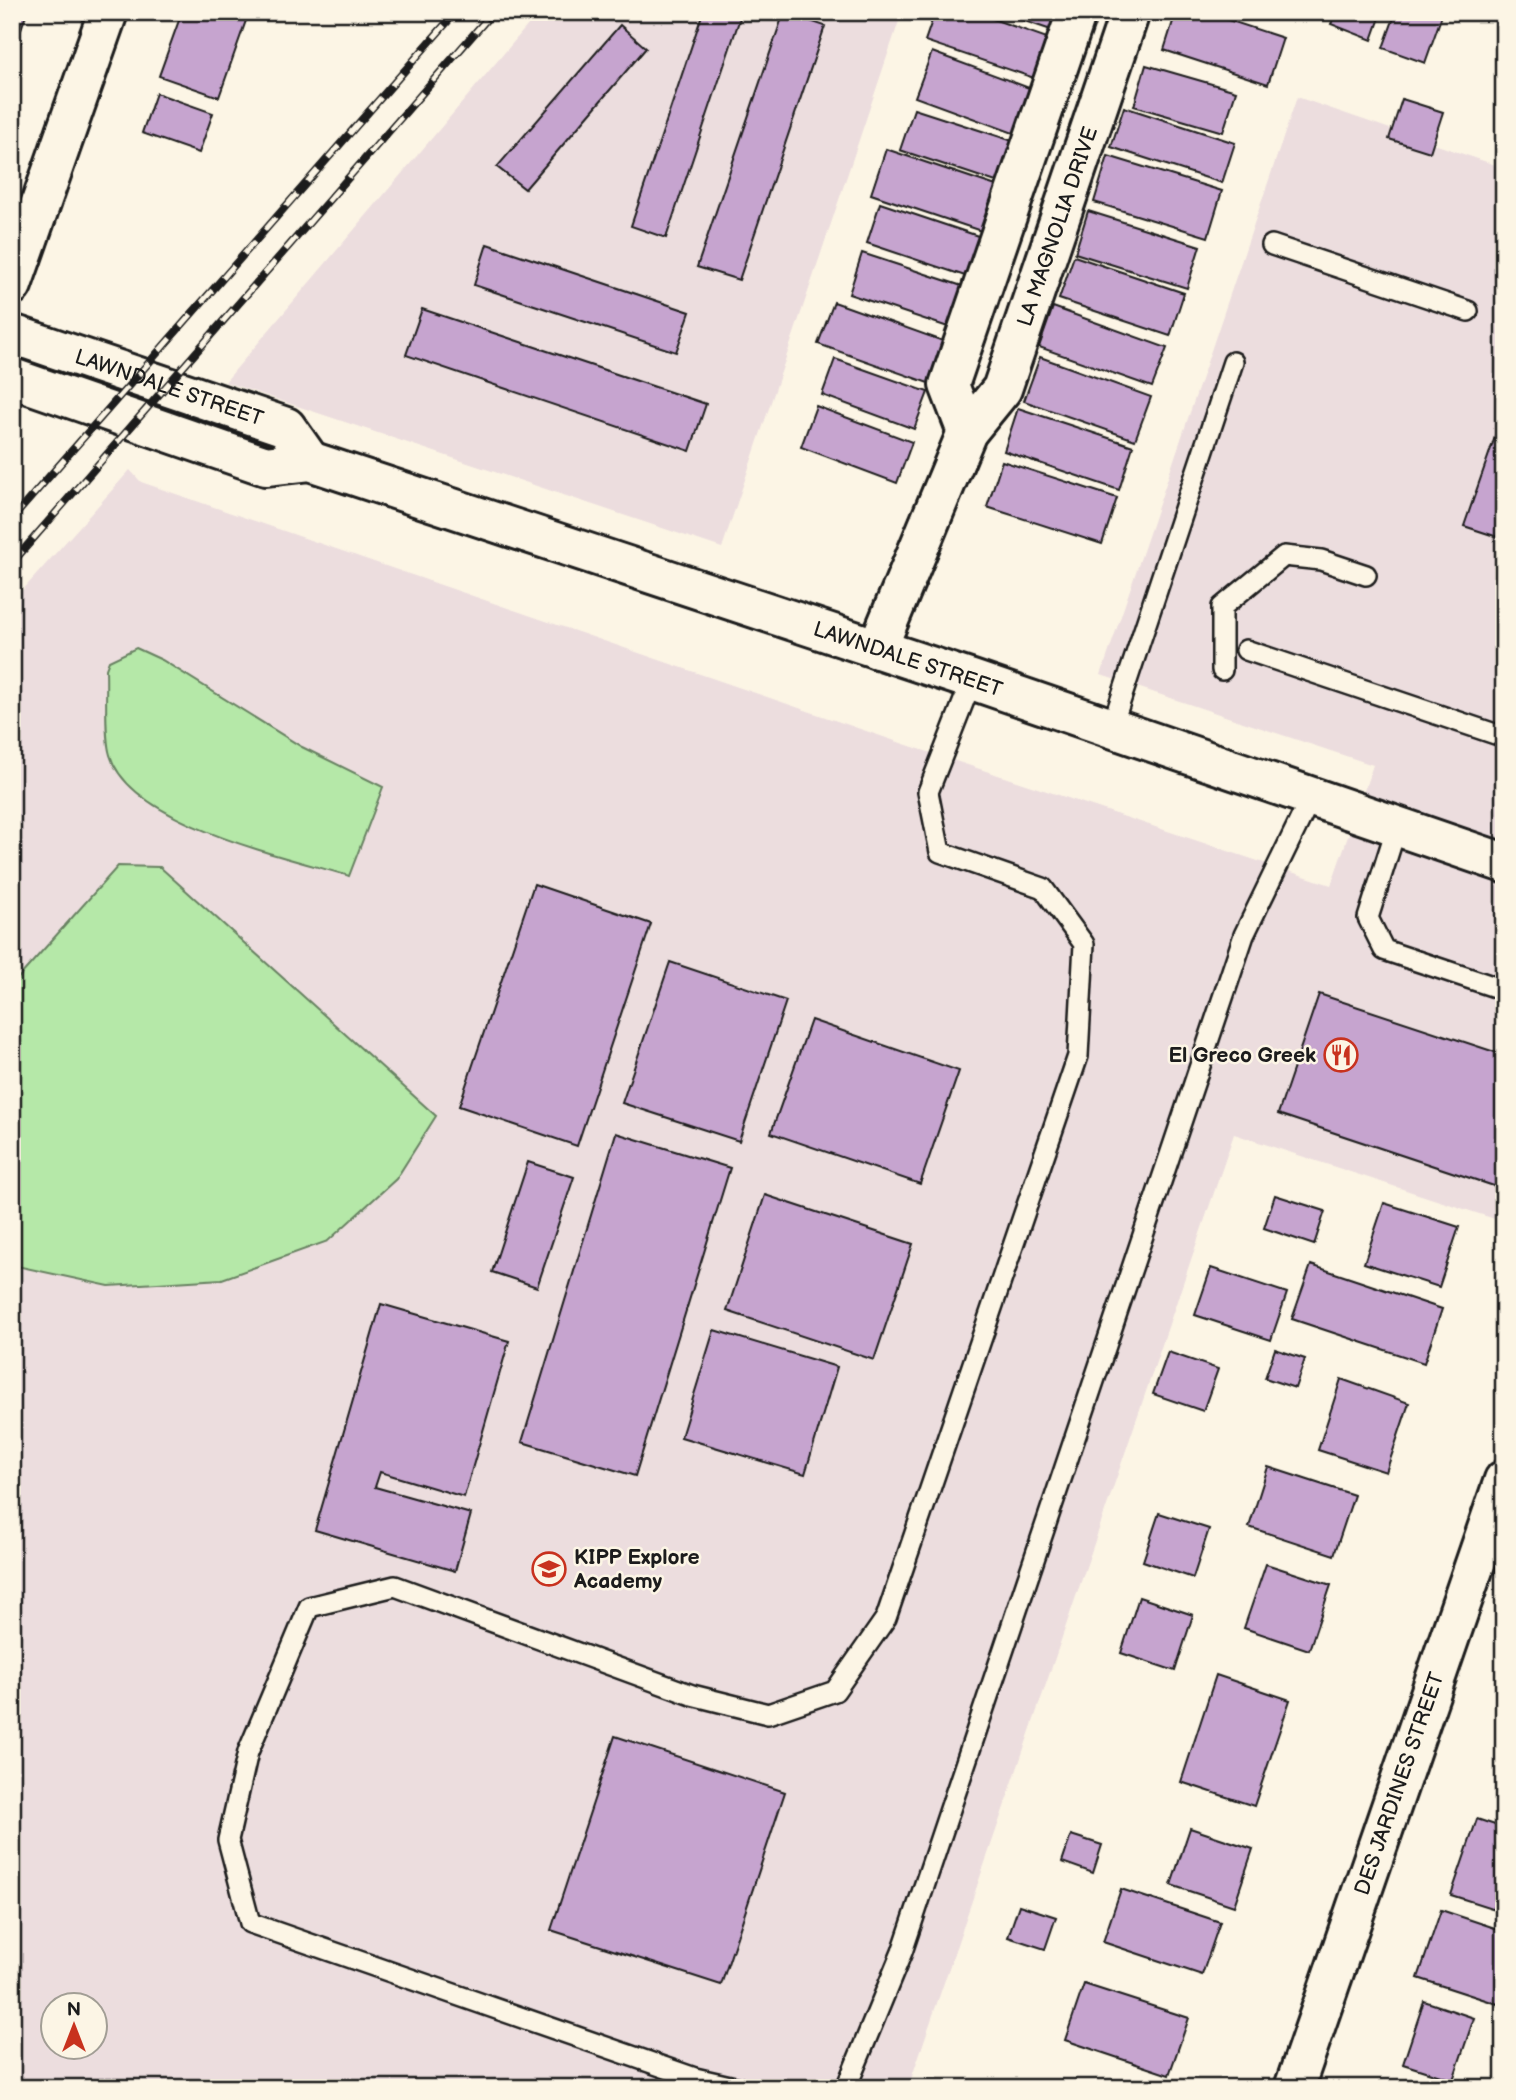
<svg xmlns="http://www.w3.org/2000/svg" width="1516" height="2100" font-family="'Balsamiq Sans',sans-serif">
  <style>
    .built { fill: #ecddde; fill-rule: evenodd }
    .green { fill: #b5e8a8; stroke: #688262; stroke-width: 2 }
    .building { fill: #c6a4cf; stroke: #1c1c1c; stroke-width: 2 }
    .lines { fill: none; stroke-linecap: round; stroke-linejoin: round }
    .service-casing { stroke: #1c1c1c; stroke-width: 24 }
    .minor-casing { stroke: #1c1c1c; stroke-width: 44 }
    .secondary-casing { stroke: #1c1c1c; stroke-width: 44 }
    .service { stroke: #fcf5e5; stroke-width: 19 }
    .minor { stroke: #fcf5e5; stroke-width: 38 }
    .secondary { stroke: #fcf5e5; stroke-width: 38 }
    .rail-casing { stroke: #1c1c1c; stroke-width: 8 }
    .rail { stroke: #fcf5e5; stroke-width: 5; stroke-dasharray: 16; stroke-linecap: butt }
    .labels { text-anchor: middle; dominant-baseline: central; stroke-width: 5; stroke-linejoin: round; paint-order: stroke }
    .street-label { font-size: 21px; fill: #1c1c1c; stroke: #fcf5e5 }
    .poi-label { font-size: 21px; font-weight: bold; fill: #1c1c1c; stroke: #fcf5e5; text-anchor: end }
  </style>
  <rect width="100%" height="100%" fill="#fcf5e5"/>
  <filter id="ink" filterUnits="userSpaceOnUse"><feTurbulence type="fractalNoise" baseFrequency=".0143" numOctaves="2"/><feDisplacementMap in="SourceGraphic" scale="14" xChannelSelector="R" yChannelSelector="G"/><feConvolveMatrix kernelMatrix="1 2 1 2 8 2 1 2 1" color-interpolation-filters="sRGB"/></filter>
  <g filter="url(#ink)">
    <!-- built -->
    <g class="built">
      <polygon points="539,12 893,12 901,15 722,548 225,382"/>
      <path d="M1297 97 1504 168V1222L1234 1134 908 2088H12V949L16 945 12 944V602L130 470 141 482 901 743 1331 885 1373 765 1101 675ZM52 2006H94V2048H52Z"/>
    </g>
    <!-- green -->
    <g class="green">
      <path d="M136 648 162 660 302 747 383 787 349 876C287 857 130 824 110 755 104 736 107 691 106 669L109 661Z"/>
      <polygon points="118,866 160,867 436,1116 396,1179 328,1241 222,1279 109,1286 12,1265 12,985"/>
    </g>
    <!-- building -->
    <g class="building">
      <polygon points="12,12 27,12 20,32 12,29"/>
      <polygon points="182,12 249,12 219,97 159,76"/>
      <polygon points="703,12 722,12 740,18 666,238 631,226"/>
      <polygon points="784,12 825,26 739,280 697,267"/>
      <polygon points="935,12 973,12 1050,39 1037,79 925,41"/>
      <polygon points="998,12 1057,12 1051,30"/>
      <polygon points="1176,12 1204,12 1283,38 1268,84 1164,50"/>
      <polygon points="1336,12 1382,12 1372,40 1331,24"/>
      <polygon points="1396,12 1443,12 1425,63 1383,48"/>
      <polygon points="620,25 646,48 525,189 497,167"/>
      <polygon points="12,39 21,42 12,68"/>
      <polygon points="932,52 1032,89 1016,134 915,97"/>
      <polygon points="1146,65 1236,91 1223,132 1134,106"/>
      <polygon points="156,93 213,113 199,153 142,133"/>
      <polygon points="1402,99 1443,112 1430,152 1389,139"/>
      <polygon points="1124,107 1235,143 1222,183 1111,147"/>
      <polygon points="914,109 1016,142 1002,184 900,150"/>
      <polygon points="886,149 999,187 984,232 871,194"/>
      <polygon points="1108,156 1222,191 1208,237 1094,202"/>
      <polygon points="880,203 981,237 968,277 867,243"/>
      <polygon points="1088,211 1200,246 1187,288 1075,253"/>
      <polygon points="487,244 690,312 676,352 474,285"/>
      <polygon points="862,253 962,286 948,327 849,294"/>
      <polygon points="1074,256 1184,293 1170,336 1059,299"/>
      <polygon points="834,302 946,342 931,384 818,344"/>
      <polygon points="1053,307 1167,348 1152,387 1039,347"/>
      <polygon points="422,309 706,404 690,451 406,355"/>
      <polygon points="1040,357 1151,397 1135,440 1024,401"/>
      <polygon points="835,359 928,392 914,429 822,395"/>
      <polygon points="816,406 912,442 897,483 801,447"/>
      <polygon points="1018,408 1133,446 1119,490 1004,451"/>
      <polygon points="1504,411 1504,539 1464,526"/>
      <polygon points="1002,461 1117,498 1102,544 987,507"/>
      <polygon points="534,884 651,924 577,1146 459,1106"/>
      <polygon points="670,962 786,1001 739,1141 622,1103"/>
      <polygon points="1319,994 1504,1055 1503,1189 1278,1114"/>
      <polygon points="811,1020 959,1071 920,1184 771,1133"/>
      <polygon points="616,1133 730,1168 635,1476 522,1442"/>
      <polygon points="528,1162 574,1177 537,1287 492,1272"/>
      <polygon points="765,1195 913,1244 874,1360 727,1311"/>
      <polygon points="1275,1195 1325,1211 1314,1245 1264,1228"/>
      <polygon points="1384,1203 1459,1227 1439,1287 1364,1263"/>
      <polygon points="1311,1265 1442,1309 1424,1363 1292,1319"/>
      <polygon points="1211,1268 1287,1293 1271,1340 1195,1315"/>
      <polygon points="381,1304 509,1341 464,1497 380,1472 375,1487 471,1514 455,1571 315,1530"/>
      <polygon points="714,1330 837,1367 805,1474 681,1437"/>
      <polygon points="1275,1349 1305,1359 1295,1388 1265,1378"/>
      <polygon points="1168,1352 1218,1369 1203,1411 1153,1394"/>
      <polygon points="1341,1379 1409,1403 1386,1472 1318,1450"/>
      <polygon points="1268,1467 1354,1495 1334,1555 1249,1527"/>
      <polygon points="1159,1513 1209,1529 1193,1578 1143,1561"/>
      <polygon points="1266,1564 1331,1585 1309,1650 1244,1628"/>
      <polygon points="1139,1597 1193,1615 1175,1671 1121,1653"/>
      <polygon points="1216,1675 1290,1700 1254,1806 1181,1782"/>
      <polygon points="615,1736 785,1792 721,1985 551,1930"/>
      <polygon points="1477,1819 1504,1828 1504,1912 1451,1895"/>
      <polygon points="1190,1828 1253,1849 1234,1906 1171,1885"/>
      <polygon points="1071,1835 1102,1845 1093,1873 1062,1862"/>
      <polygon points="1121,1889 1220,1922 1202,1975 1103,1942"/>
      <polygon points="1019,1905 1056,1917 1045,1949 1008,1937"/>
      <polygon points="1441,1910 1504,1931 1504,2006 1418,1978"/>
      <polygon points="1084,1984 1189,2018 1169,2075 1065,2040"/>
      <polygon points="1424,2001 1474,2018 1453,2080 1403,2064"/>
    </g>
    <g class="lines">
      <defs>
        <g id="service">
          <polyline points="1272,245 1468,311"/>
          <polyline points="1246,650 1504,737"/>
          <polyline points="1222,670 1222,607 1284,556 1321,560 1366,575"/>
          <polyline points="1111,729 1233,362"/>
          <polyline points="1397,826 1368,918 1384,950 1504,990"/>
          <polyline points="739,2088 695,2078 250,1923 228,1840 248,1752 309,1607 395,1586 692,1695 768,1714 835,1691 886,1618 1078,1056 1084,944 1043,888 940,852 928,792 972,680"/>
          <polyline points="846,2088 902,1952 1244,935 1311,797"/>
        </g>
        <g id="minor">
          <polyline points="12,285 108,12"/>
          <polyline points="967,432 949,385 1077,12"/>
          <path id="s1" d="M877 649 967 432 1002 389 1128 18 1127 12"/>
          <path id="s2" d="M1294 2088 1504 1480"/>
        </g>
        <g id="secondary">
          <path id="s3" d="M12 334 286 427 310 461"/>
          <path id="s4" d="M12 378 266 466 310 461 972 680 1504 863"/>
        </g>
      </defs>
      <!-- service casing -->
      <use href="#service" class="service-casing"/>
      <!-- minor casing -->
      <use href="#minor" class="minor-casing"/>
      <!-- secondary casing -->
      <use href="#secondary" class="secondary-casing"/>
      <!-- service -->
      <use href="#service" class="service"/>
      <!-- minor -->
      <use href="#minor" class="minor"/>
      <!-- secondary -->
      <use href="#secondary" class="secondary"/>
      <defs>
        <g id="rail">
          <polyline points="12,519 456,12"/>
          <polyline points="12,563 493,12"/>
        </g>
      </defs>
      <!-- rail casing -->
      <use href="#rail" class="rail-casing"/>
      <!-- rail -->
      <use href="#rail" class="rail"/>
    </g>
  </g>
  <!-- icons -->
  <defs>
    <symbol id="restaurant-ring" viewBox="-11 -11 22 22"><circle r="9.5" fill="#fcf5e5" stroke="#c8321e" stroke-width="1.5"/><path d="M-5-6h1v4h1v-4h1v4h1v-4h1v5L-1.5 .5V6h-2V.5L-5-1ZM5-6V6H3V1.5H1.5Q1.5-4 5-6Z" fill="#c8321e"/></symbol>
    <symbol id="school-ring" viewBox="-11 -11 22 22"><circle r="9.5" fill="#fcf5e5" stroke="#c8321e" stroke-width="1.5"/><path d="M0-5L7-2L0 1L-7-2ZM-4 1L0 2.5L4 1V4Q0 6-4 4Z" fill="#c8321e"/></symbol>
  </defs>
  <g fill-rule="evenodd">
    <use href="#restaurant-ring" x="1322" y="1036" width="38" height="38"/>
    <use href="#school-ring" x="530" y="1550" width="38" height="38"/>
  </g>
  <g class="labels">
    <!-- street labels -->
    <g class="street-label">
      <text stroke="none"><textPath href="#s1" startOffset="462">LA MAGNOLIA DRIVE</textPath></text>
      <text stroke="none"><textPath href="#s3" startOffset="166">LAWNDALE STREET</textPath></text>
      <text stroke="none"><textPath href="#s4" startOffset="943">LAWNDALE STREET</textPath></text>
      <text stroke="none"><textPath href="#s2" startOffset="322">DES JARDINES STREET</textPath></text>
    </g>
    <!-- poi labels -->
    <g class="poi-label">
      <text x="1316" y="1055">El Greco Greek</text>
      <text x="574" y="1557" text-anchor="start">KIPP Explore<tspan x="574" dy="24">Academy</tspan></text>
    </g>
  </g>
  <!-- margin -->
  <rect width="1516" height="2100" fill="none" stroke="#fcf5e5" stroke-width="42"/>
  <rect x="21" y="21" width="1474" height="2058" fill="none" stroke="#1c1c1c" stroke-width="2.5" filter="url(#ink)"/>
  <!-- north arrow -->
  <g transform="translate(74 2026)"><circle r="33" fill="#fcf5e5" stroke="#a29e95" stroke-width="2"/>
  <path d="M0-5L12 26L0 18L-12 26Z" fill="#c8321e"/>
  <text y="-10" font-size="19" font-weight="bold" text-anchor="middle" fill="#1c1c1c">N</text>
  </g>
</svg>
